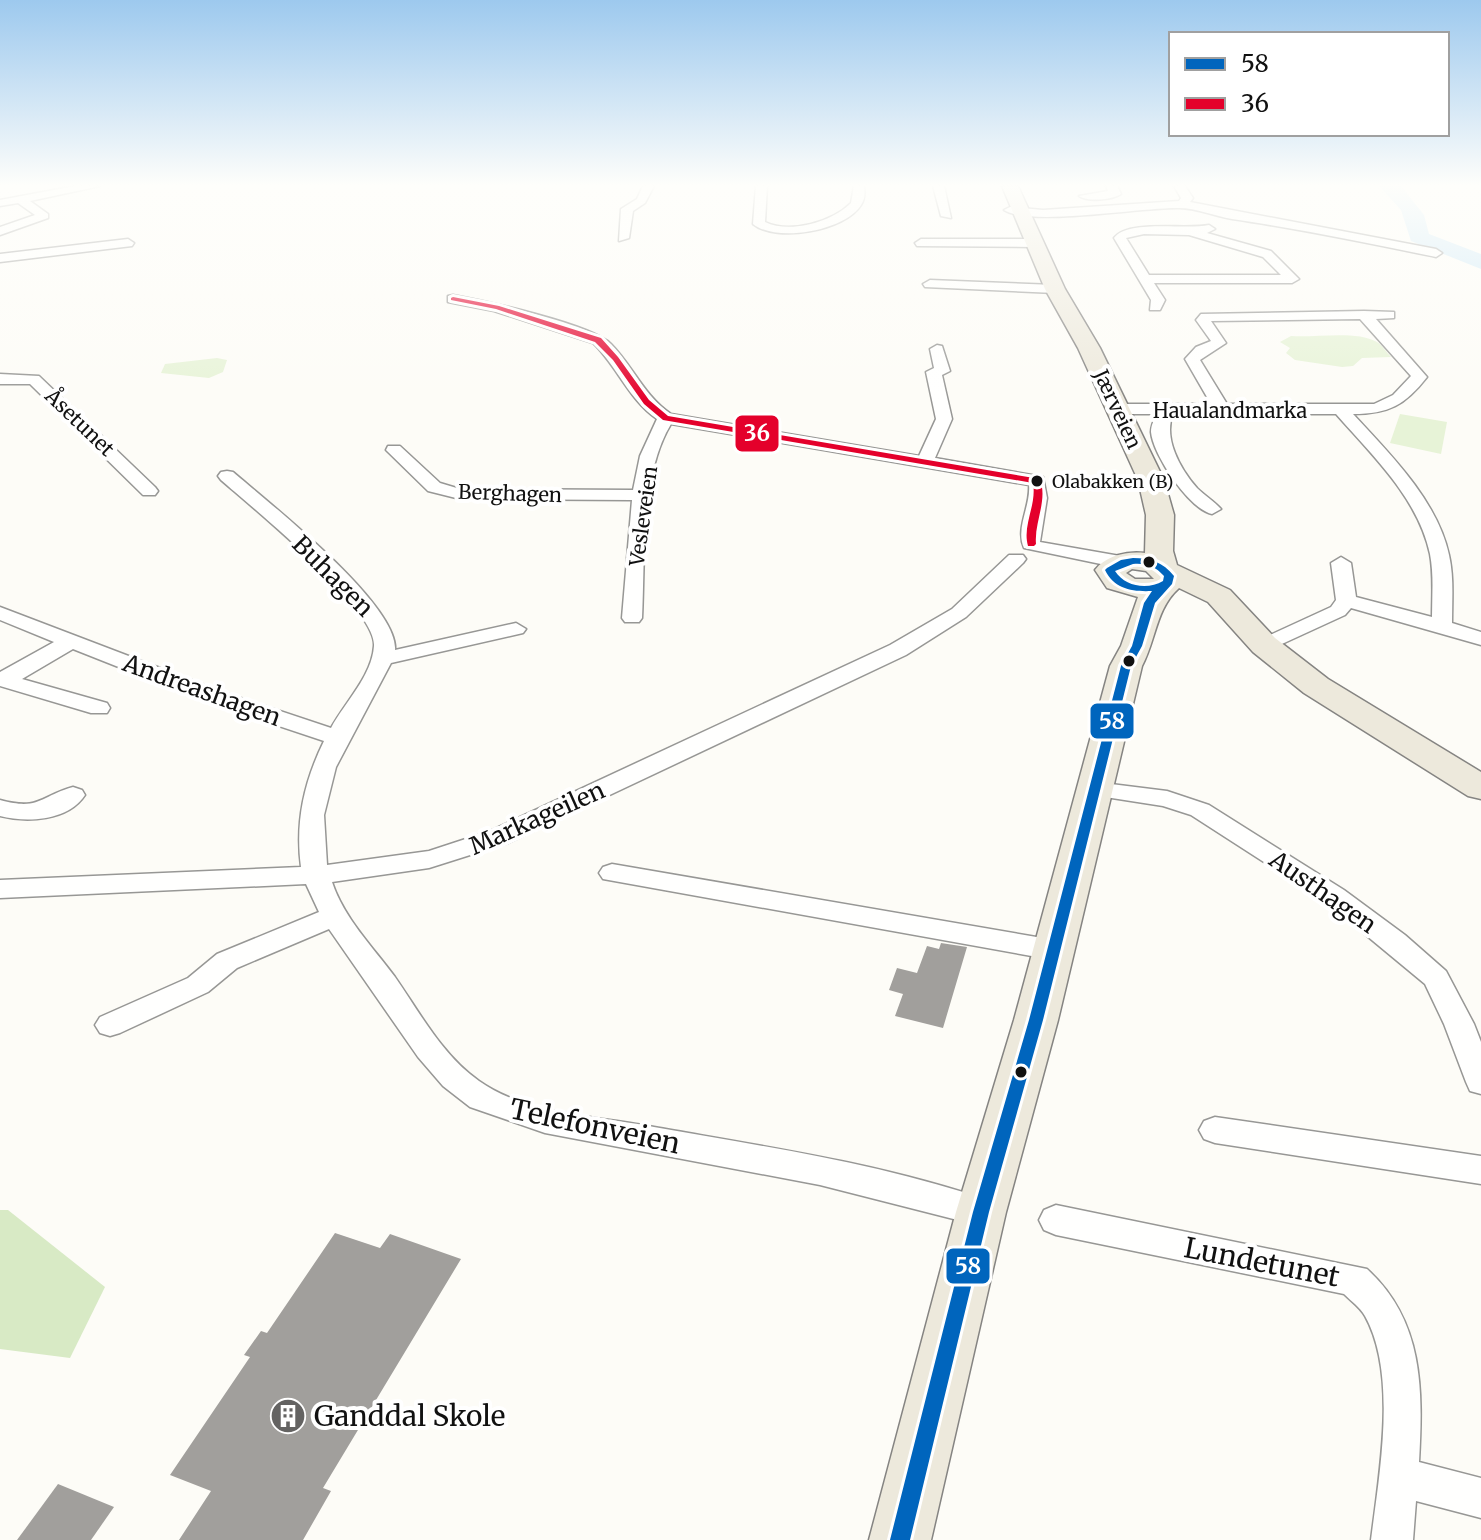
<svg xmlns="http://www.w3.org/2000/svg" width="1481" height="1540" font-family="Merriweather,serif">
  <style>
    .green { fill: #e7f3d7 }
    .forest { fill: #d8eac5 }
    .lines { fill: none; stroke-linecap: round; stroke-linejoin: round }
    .river { fill: #cde8f7; fill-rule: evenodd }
    .building { fill: #a19f9c }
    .minor-casing { stroke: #979795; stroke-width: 3 }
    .primary-casing { stroke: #858482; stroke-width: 3 }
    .minor { fill: #fffffe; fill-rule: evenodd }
    .primary { fill: #ede9dc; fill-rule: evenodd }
    .bus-1-casing { stroke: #fff; stroke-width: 6 }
    .bus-2-casing { stroke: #fff; stroke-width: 6 }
    .bus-1 { fill: #0065bd; fill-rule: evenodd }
    .bus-2 { fill: #e4002b; fill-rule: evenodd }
    .bus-dot { fill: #111; stroke: #fff; stroke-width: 3 }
    .labels { text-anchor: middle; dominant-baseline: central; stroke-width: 8; stroke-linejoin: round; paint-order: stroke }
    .far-bus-label { font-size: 18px; fill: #111; stroke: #fff; text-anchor: start }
    .far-street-label { font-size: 20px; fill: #111; stroke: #fff }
    .street-label { font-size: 24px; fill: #111; stroke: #fff }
    .near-street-label { font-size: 28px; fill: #111; stroke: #fff }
    .near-poi-label { font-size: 28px; fill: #111; stroke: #fff; text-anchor: start }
    .line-badge { stroke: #fff; stroke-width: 3 }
    .badge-label { font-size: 22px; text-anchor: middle; font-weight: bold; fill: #fff }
  </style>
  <rect width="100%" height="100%" fill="#fdfcf7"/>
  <!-- green -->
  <g class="green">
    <path d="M1291 336C1315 338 1356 330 1377 342 1382 345 1387 353 1391 357L1362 358 1353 366 1342 367 1295 360 1286 353 1290 348 1280 342Z"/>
    <polygon points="217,358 227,360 223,372 209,378 161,373 165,364"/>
    <polygon points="1400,414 1447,422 1441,454 1390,443"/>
  </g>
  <!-- forest -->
  <polygon class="forest" points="0,1210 8,1210 105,1287 70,1358 0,1349"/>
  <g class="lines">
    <!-- river -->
    <polygon class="river" points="1379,186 1401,186 1424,215 1429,234 1481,254 1481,269 1411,241 1401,210"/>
  </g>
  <!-- building -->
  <g class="building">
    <polygon points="941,943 967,947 943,1028 895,1016 903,994 889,990 897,968 917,973 927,946 939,949"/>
    <polygon points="335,1233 380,1248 390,1234 461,1259 323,1488 331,1491 303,1540 179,1540 211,1491 170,1475 250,1357 244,1355 261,1331 267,1333"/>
    <polygon points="58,1484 114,1507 91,1540 17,1540"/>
  </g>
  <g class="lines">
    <defs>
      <g id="minor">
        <polygon points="75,186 100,186 30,201 48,214 48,218 0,235 0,227 35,215 18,203 0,206 0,200"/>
        <polygon points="643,186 654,186 645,203 633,211 629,238 619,241 621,209 637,199"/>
        <path d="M756 186H767L765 222C790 234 832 222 851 203L854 186H864C865 193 865 199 861 205 845 231 776 243 753 224Z"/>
        <polygon points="933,186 944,186 951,218 941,216"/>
        <path d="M1106 186H1117L1121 194C1112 200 1088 202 1079 196L1108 191Z"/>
        <path d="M1174 186H1185L1193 198 1190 202 1436 249 1442 253 1436 257C1368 243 1301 229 1232 219 1215 216 1196 208 1179 208 1142 207 1030 227 1004 210L1010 207 1043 210 1179 201 1181 198Z"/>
        <path d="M1209 225 1215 229 1207 233 1271 251 1299 279 1292 283H1154L1165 300 1160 310H1150L1151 300 1114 238C1128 219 1185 230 1209 225ZM1144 234 1189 235 1263 257 1281 275H1149L1126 238Z"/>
        <polygon points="128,239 134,243 132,246 0,262 0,254"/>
        <polygon points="921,239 1033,239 1039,243 1033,247 917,246 915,243"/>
        <polygon points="930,280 1055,285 1062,289 1055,293 925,287 923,284"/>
        <path d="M453 295C485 301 591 324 611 344 633 366 644 396 671 414L919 456 936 419 926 372 934 368 930 349 937 345 942 346 950 371 942 375 952 419 935 458 1043 477 1047 498 1040 542 1120 556 1130 562 1120 568 1024 548C1015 528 1031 506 1029 485L671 424C640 474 645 560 642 618L639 622H625L622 618 632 500 460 499 428 491 386 450 388 446H400L440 483 460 489 633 490 640 456 657 419C629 400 617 366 593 343L494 311 448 302V296Z"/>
        <path d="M1364 311 1394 312V318L1376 319 1427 377C1405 405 1389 414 1353 414 1390 454 1437 500 1449 555 1454 577 1452 600 1452 623L1481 632V645L1351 608 1345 615 1271 649H1257L1253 645 1257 641 1331 607 1336 600 1331 563 1341 557 1351 563 1356 597 1432 617C1432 596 1434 575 1430 554 1418 498 1372 455 1336 414H1173C1163 438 1180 469 1197 488 1205 496 1214 501 1221 509L1212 514C1189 509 1153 455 1151 432 1151 425 1154 420 1157 414H1118L1110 409 1118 404H1211L1185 359 1196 347 1211 341 1196 320 1201 314ZM1360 319 1411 376 1393 395 1374 404H1227L1200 360 1226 343 1211 321Z"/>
        <polygon points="0,374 39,376 155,487 158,491 155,495 143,495 30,384 0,384"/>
        <path d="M227 471 233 472C269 503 399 605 395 650L516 623 526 629 523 633 391 663 336 767 324 815 327 865 429 851 490 831 890 645 952 609 1009 555H1023L1026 559 1023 563 966 617 906 655 508 843 429 868 332 882C344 918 372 946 395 977 420 1013 442 1055 479 1081 527 1115 598 1116 654 1127 767 1147 884 1164 993 1202L998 1212 993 1222 981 1226 820 1185 545 1133 470 1107 443 1086 418 1057 329 929 237 968 208 992 120 1033 110 1036 100 1033 95 1025 100 1017 188 978 217 954 319 912 306 884 0 898V880L301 867C295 822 304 782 324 741L207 702 73 649 22 679 107 703 110 708 107 713H91L0 686V672L54 642 0 620V607L223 692 331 728C345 702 372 676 374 646 377 609 252 507 221 480L218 476 221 472Z"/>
        <polygon points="1095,782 1167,791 1209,805 1344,890 1405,935 1446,971 1474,1024 1481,1042 1481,1094 1470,1091 1466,1082 1444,1024 1425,984 1326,902 1191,815 1163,806 1086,794 1083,789 1086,784"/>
        <path d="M73 787 82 790 85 795C68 821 27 823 0 816V800C40 811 40 796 73 787Z"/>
        <polygon points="612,864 1054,940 1064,943 1068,950 1064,957 1054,960 603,879 599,873 603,867"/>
        <polygon points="1215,1117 1481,1156 1481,1184 1215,1143 1204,1139 1199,1130 1204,1121"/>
        <path d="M1056 1205 1367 1269C1424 1321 1423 1390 1419 1462L1481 1478V1518L1416 1501 1413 1540H1371C1379 1475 1398 1375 1365 1316 1360 1307 1351 1301 1344 1294L1056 1235 1044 1230 1039 1220 1044 1210Z"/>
      </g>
      <path id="primary" d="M1002 186H1018L1065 289 1100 348 1164 480 1174 515 1173 551 1177 565 1230 590 1275 638 1328 679 1481 772V799L1468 796 1304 693 1253 652 1208 602 1179 588C1156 608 1156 640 1142 666L1058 1020 1006 1212 931 1540H869L956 1212 1014 1020 1110 666 1121 646 1138 597 1107 588 1095 570C1106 555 1128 551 1145 553L1146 515 1138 480 1078 348 1045 289ZM1132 569 1146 571 1154 579H1135L1126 573Z"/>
    </defs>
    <!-- minor casing -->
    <use href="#minor" class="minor-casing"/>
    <!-- primary casing -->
    <use href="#primary" class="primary-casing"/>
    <!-- minor -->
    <use href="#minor" class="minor"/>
    <!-- primary -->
    <use href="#primary" class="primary"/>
    <defs>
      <path id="bus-1" d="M1133 558C1150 558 1163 562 1174 576L1172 584 1155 603 1142 646 1131 666 1043 1020 989 1212 910 1540H890L973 1212 1029 1020 1121 666 1132 646 1144 603 1152 591C1133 592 1114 589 1105 570L1107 568 1121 560ZM1133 564C1146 563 1155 566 1164 576L1163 581C1148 590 1125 587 1115 571Z"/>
      <path id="bus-2" d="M453 297 499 306 601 338 618 357 649 400 668 416 1040 479C1048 501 1034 522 1036 544L1034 546H1028C1022 525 1037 505 1033 483L663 420 644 404 613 360 595 342 496 309 451 300V298Z"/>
    </defs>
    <!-- bus-1 casing -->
    <use href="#bus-1" class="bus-1-casing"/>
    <!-- bus-2 casing -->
    <use href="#bus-2" class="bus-2-casing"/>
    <!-- bus-1 -->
    <use href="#bus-1" class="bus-1"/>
    <!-- bus-2 -->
    <use href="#bus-2" class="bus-2"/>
  </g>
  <!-- sky -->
  <linearGradient id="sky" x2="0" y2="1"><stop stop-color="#9dc9ee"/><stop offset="0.46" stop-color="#fefefb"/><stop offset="1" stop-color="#fefefb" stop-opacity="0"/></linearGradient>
  <rect width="1481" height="402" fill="url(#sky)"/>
  <!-- icons -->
  <defs>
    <symbol id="building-disc" viewBox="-11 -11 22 22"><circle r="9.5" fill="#646362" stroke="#fff"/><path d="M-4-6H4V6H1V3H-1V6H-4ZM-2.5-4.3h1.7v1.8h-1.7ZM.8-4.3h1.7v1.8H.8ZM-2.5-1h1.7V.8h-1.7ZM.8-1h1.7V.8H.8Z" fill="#fff"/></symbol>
  </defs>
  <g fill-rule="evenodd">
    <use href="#building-disc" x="268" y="1396" width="40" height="40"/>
  </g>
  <!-- markers -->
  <g class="bus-dot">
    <circle cx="1037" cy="481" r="7"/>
    <circle cx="1149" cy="562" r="7"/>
    <circle cx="1129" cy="661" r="7"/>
    <circle cx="1021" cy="1072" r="7"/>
  </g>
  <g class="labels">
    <!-- far-bus labels -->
    <g class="far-bus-label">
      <text x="1052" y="481">Olabakken (B)</text>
    </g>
    <!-- far-street labels -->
    <g class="far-street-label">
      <text transform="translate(1118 409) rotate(65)">Jærveien</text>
      <text x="1230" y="410">Haualandmarka</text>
      <text transform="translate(80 422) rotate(44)">Åsetunet</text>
      <text transform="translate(510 493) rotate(2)">Berghagen</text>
      <text transform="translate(643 516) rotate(-82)">Vesleveien</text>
    </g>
    <!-- street labels -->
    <g class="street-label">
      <text transform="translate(333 576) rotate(45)">Buhagen</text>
      <text transform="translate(202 690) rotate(20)">Andreashagen</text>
      <text transform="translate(537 818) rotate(-24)">Markageilen</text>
      <text transform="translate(1323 892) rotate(35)">Austhagen</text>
    </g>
    <!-- near-street labels -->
    <g class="near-street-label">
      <text transform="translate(595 1126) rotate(12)">Telefonveien</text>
      <text transform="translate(1262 1262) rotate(11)">Lundetunet</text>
    </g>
    <!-- near-poi labels -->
    <g class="near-poi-label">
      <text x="314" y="1416">Ganddal Skole</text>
    </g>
  </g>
  <g class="line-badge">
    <rect x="734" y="414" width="46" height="39" rx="8" fill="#e4002b"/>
    <rect x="1089" y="702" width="46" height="38" rx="8" fill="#0065bd"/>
    <rect x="945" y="1247" width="46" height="38" rx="8" fill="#0065bd"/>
  </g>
  <g class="badge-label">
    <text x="757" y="441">36</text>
    <text x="1112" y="729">58</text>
    <text x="968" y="1274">58</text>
  </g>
  <!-- legend -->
  <rect x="1169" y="32" width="280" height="104" fill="#ffffff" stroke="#a0a0a0" stroke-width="2"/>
  <rect x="1185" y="58" width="40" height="12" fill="#0065bd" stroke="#a0a0a0" stroke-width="2"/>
  <text x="1241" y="72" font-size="24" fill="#111111">58</text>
  <rect x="1185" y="98" width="40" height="12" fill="#e4002b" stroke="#a0a0a0" stroke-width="2"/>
  <text x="1241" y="112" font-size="24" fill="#111111">36</text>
</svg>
